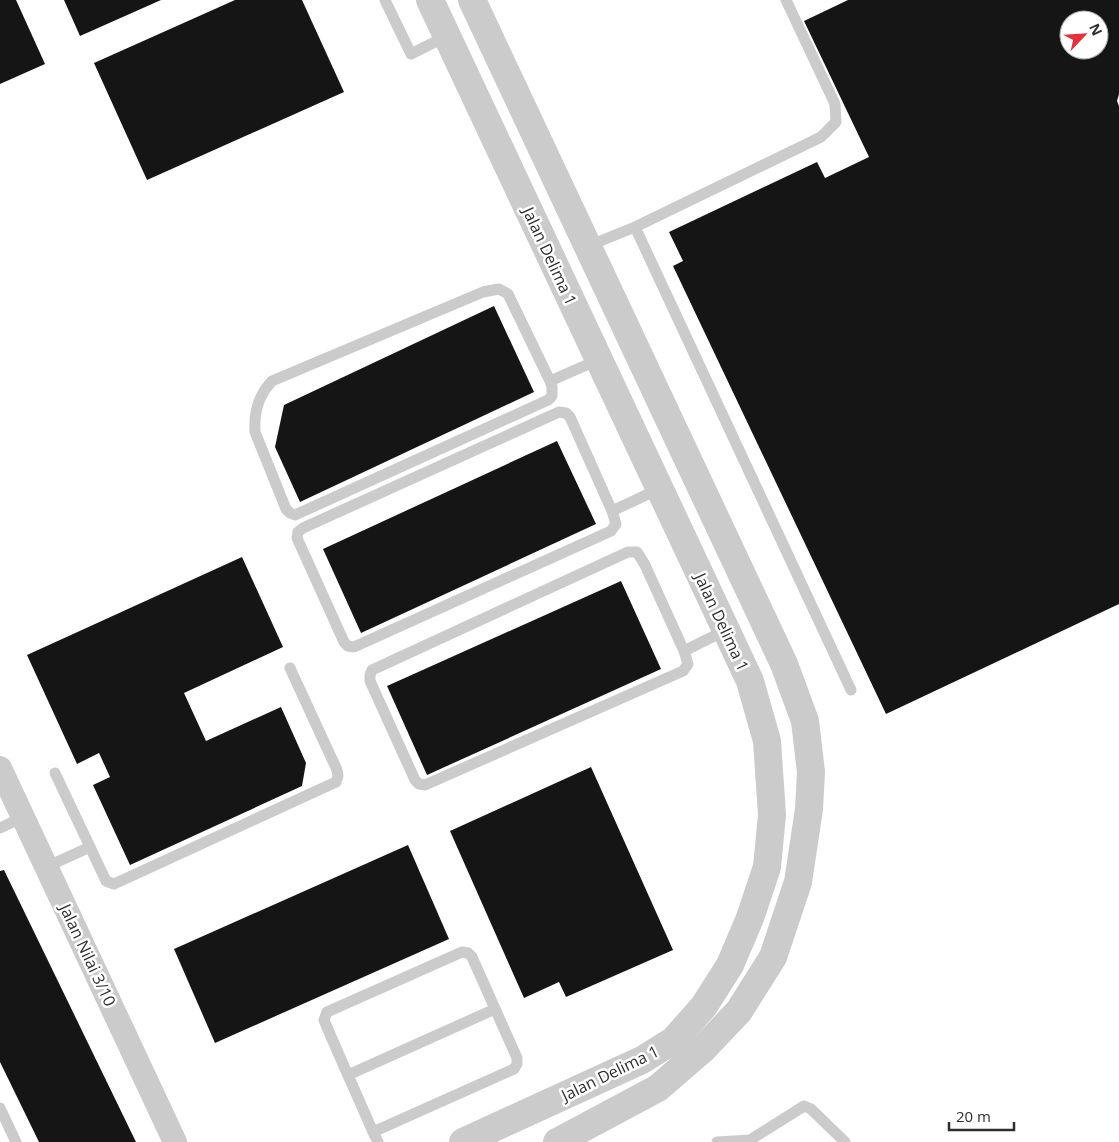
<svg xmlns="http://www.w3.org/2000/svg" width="1119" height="1142" font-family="'Open Sans',sans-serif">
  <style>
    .building { fill: #151515; fill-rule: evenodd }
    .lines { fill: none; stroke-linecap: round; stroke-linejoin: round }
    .service { stroke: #cbcbcb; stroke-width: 11 }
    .minor { stroke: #cbcbcb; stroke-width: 24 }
    .tertiary { stroke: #cbcbcb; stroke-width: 28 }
    .labels { text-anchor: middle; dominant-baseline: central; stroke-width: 5; stroke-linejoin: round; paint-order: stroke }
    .street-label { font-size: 16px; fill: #2e2e2e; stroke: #fff }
  </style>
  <rect width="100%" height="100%" fill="#fff"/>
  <!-- building -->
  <g class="building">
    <polygon points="0,0 16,0 45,64 0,84"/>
    <polygon points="64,0 161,0 80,36"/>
    <polygon points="235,0 302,0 344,92 147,180 94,63"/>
    <path d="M848 0H1119V94L1117 101 1119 106V604L886 714 673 266 683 261 669 232 817 162 825 178 869 157 804 21ZM1069 20H1099V50H1069Z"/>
    <polygon points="494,306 534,392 300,502 275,447 284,405"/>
    <polygon points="557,441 596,524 361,633 323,549"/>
    <polygon points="242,557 283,647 184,693 206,741 281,707 306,763 302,786 130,865 93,785 110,777 99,753 77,764 27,655"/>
    <polygon points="621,581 661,669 427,775 387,686"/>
    <polygon points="591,767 673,950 566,997 559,982 524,998 450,831"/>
    <polygon points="408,845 449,939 215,1043 174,949"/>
    <polygon points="4,870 136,1142 39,1142 0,1062 0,871"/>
  </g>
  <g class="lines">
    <!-- service -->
    <g class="service">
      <polyline points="385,0 411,54 447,36"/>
      <polyline points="786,0 835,104 836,122 821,137 635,227 851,690"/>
      <polyline points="588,246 635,227"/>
      <path d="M550 381 552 387V396L548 400 295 515 290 513 286 509 255 432C254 412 258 396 272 381L483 292 499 289 508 294 550 381 598 360"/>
      <polyline points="612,511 616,524 611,531 354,647 348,646 344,642 297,538 298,532 303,528 559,412 566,413 570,417 612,511 659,489"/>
      <polyline points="684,651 688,664 683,671 425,785 419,784 415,780 370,681 370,675 372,670 628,552 637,552 645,565 684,651 726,630"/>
      <polyline points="55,773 90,847"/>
      <polyline points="0,828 23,817"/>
      <polyline points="46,867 90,847 106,881 114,884 336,782 338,776 337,770 290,668"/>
      <polyline points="348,1075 495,1009"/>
      <polyline points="0,1108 16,1142"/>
      <path d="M373 1132 514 1069 517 1064V1058L472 957 468 953 462 952 327 1012 324 1020C340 1058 357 1095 373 1132L378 1142"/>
      <polyline points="717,1142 750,1140 804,1106 811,1109 845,1142"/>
    </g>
    <!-- minor -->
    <polyline class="minor" points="0,768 175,1142"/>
    <!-- tertiary -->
    <g class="tertiary">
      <polyline points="430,0 750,681 767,741 772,815 767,867 750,918 730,965 704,1006 674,1040 642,1060 463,1142"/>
      <polyline points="472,0 784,664 805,721 811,772 809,809 798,882 773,957 739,1011 702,1050 658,1088 557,1142"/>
    </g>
  </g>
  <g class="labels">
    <!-- street labels -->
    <g class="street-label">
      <text transform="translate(550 256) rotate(65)">Jalan Delima 1</text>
      <text transform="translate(722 622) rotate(65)">Jalan Delima 1</text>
      <text transform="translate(88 955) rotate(65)">Jalan Nilai 3/10</text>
      <text transform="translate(610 1073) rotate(-26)">Jalan Delima 1</text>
    </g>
  </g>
  <!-- north arrow -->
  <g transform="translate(1084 35) rotate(65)"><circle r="24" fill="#ffffff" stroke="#ababab"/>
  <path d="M0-4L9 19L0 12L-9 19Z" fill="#e5313c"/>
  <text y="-8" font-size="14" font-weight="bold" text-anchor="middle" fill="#2e2e2e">N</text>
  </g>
  <!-- scale -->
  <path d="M949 1122v8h65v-8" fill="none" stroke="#2e2e2e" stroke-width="2.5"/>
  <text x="956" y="1122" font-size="15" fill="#2e2e2e" stroke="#ffffff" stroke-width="4" paint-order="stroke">20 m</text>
</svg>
